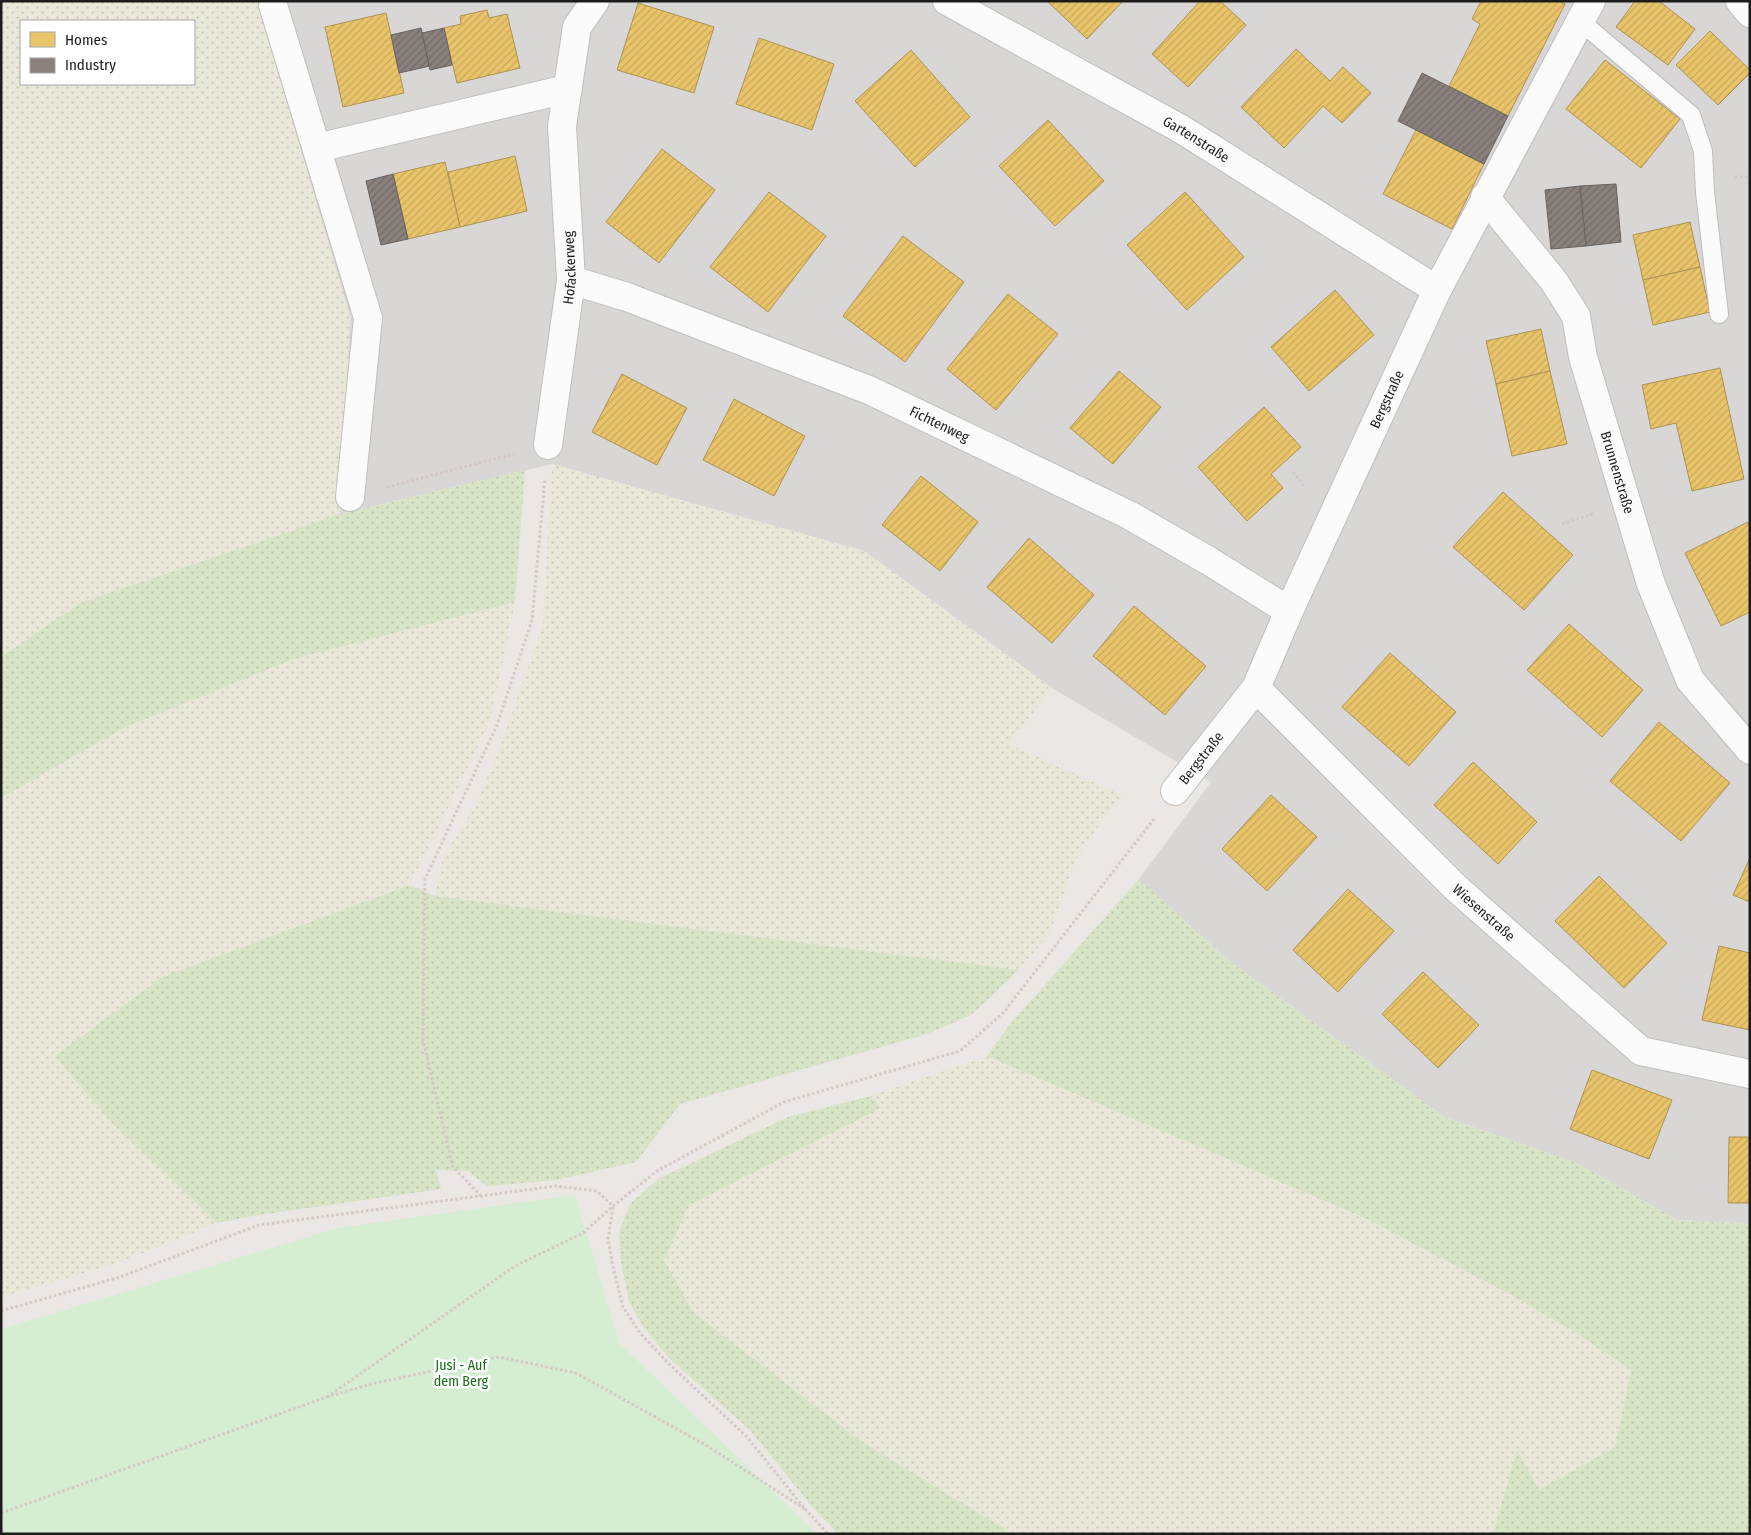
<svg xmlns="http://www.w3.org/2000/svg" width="1751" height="1535" font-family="'Fira Sans Condensed',sans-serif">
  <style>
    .residential { fill: #d9d7d6 }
    .farmland { fill: url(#farmland-dots); fill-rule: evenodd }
    .grass { fill: url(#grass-dots) }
    .park { fill: #d5eed2 }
    .homes { fill: url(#homes-hatch); stroke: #ac9253 }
    .industry { fill: url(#industry-hatch); stroke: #69635f }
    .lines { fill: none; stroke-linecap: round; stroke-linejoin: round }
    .service-casing { stroke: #c0bebd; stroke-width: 20 }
    .minor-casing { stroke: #c0bebd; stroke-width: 30 }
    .tertiary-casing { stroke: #c0bebd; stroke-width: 30 }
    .path { stroke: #d4c7c6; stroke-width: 3; stroke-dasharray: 2.5 2.5; stroke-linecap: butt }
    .service { stroke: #fcfbfb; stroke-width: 18 }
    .minor { stroke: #fcfbfb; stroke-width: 28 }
    .tertiary { stroke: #fcfbfb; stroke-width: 28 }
    .labels { text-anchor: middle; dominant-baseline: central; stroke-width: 5; stroke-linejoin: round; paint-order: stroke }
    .street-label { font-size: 14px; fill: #1c1c1c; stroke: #fff }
    .park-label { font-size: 14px; fill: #166d18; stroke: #fff }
  </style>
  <defs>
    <pattern id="farmland-dots" width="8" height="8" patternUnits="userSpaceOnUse" patternTransform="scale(1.25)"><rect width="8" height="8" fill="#e9e8d8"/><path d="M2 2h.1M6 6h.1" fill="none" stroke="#c7c6b9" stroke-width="1.8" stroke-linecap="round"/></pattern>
    <pattern id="grass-dots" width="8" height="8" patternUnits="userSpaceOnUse" patternTransform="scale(1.25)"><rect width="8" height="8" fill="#d8e4c6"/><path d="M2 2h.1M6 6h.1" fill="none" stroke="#b9c3aa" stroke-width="1.8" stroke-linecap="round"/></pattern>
    <pattern id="homes-hatch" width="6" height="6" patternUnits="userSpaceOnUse" patternTransform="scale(1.25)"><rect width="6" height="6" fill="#e9c46a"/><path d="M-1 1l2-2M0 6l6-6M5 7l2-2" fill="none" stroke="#c7a85b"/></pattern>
    <pattern id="industry-hatch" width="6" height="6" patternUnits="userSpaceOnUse" patternTransform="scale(1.25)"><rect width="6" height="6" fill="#8a817c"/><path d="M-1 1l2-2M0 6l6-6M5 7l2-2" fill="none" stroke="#706965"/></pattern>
  </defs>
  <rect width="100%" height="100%" fill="#eae7e4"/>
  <!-- residential -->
  <polygon class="residential" points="257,1 1750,1 1750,1224 1678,1220 1577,1163 1444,1117 1228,960 1139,879 1211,782 1052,688 864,551 552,464 340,514 350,317"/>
  <!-- farmland -->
  <g class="farmland">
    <path d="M1 1H257L350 317 340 514 80 603 1 657ZM21 21H194V84H21Z"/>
    <polygon points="552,464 864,551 1052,688 1009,744 1122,795 1099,825 1076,860 1050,933 1019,970 435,896 443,858 477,803 506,731 543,624"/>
    <polygon points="515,602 490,722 410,885 162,977 55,1056 111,1122 217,1223 116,1264 1,1297 1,798 126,727 297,658"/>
    <polygon points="987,1056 1367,1219 1513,1296 1573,1331 1631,1370 1615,1447 1539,1490 1517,1450 1493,1534 1013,1534 861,1441 693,1312 663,1260 689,1205 880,1108 871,1096"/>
  </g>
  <!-- grass -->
  <g class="grass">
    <polygon points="525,470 515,602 297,658 126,727 1,798 1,657 80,603 340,514"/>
    <polygon points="1139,879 1228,960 1444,1117 1577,1163 1678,1220 1750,1224 1750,1534 1493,1534 1517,1450 1539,1490 1615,1447 1631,1370 1573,1331 1513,1296 1367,1219 987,1056 1011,1023"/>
    <polygon points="410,885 435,896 1019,970 971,1015 927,1034 680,1104 636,1162 556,1180 487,1186 468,1171 436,1170 441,1189 252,1216 217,1223 111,1122 55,1056 162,977"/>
    <polygon points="871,1096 881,1108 689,1205 664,1260 693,1312 861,1441 1013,1534 838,1534 809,1503 750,1430 669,1358 643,1327 629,1302 621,1262 619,1232 630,1204 658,1179 788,1117"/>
  </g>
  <!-- park -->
  <polygon class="park" points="575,1195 619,1343 817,1534 1,1534 1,1329 338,1228"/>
  <!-- homes -->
  <g class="homes">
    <polygon points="1047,1 1123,1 1087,39"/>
    <polygon points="1200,1 1220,1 1246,25 1188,87 1152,54"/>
    <polygon points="1481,1 1560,1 1565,4 1508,116 1449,86 1480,24 1472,19"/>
    <polygon points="1635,1 1659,1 1695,29 1668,65 1616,27"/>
    <polygon points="638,3 714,27 694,93 617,70"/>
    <polygon points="487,10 489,18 507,14 520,68 457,83 444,28 461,24 460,16"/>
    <polygon points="386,13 404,93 343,107 325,27"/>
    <polygon points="1710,31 1750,70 1750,73 1718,105 1676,65"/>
    <polygon points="759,38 834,64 812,130 736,104"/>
    <polygon points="1296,49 1330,81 1343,67 1371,93 1342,123 1323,106 1284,148 1241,107"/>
    <polygon points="911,50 970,117 915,167 855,101"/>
    <polygon points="1605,60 1680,119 1641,168 1566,109"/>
    <polygon points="1048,120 1104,181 1055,226 999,166"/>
    <polygon points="1416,130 1484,164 1452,229 1383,194"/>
    <polygon points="662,149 715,190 659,263 606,222"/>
    <polygon points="515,156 527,211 460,227 448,172"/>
    <polygon points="445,162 460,227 408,239 393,174"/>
    <polygon points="769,192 826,236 768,312 710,267"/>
    <polygon points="1185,192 1244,257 1187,310 1127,245"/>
    <polygon points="1690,222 1700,267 1643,280 1633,235"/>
    <polygon points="903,236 964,282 905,362 843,316"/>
    <polygon points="1700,267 1710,312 1653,325 1643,280"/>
    <polygon points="1335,290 1374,335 1309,391 1271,347"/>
    <polygon points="1008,294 1058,334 996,410 947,369"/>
    <polygon points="1541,329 1550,371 1496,384 1486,341"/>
    <polygon points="1720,368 1744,479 1692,491 1676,423 1651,429 1642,385"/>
    <polygon points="1119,371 1161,407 1113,464 1070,428"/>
    <polygon points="1550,371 1567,444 1512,456 1496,384"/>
    <polygon points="622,374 687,408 657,465 592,432"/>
    <polygon points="734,399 805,436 774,496 703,460"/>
    <polygon points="1264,407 1301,447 1271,474 1283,488 1247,521 1198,467"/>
    <polygon points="921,476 978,522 940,571 882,525"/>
    <polygon points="1503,492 1573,555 1524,610 1453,547"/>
    <polygon points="1748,522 1750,526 1750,612 1721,626 1685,553"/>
    <polygon points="1029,538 1094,595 1052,643 987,587"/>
    <polygon points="1134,606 1206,666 1165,715 1093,656"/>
    <polygon points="1569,624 1643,690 1602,737 1527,670"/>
    <polygon points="1390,653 1456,712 1409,766 1342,707"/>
    <polygon points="1659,722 1730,783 1681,841 1610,781"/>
    <polygon points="1473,762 1537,822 1498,864 1434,805"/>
    <polygon points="1271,795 1317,837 1267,891 1222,849"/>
    <polygon points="1750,858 1750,902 1733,895"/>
    <polygon points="1599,876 1667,943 1624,988 1555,921"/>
    <polygon points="1348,889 1394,931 1338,992 1293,950"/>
    <polygon points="1719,946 1750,953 1750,1030 1702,1020"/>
    <polygon points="1423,972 1479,1025 1438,1068 1382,1014"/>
    <polygon points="1592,1070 1672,1100 1649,1159 1570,1129"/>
    <polygon points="1729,1137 1750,1137 1750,1203 1728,1203"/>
  </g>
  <!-- industry -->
  <g class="industry">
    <polygon points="421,28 430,66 399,73 391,35"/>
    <polygon points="444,28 452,65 430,70 422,33"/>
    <polygon points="1422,73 1508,116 1484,164 1398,121"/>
    <polygon points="393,174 408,239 381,245 366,181"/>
    <polygon points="1616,184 1621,242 1586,246 1580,186"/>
    <polygon points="1580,186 1586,246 1551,249 1545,190"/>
  </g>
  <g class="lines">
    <defs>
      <polyline id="service" points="1580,21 1691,115 1703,151 1705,192 1719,314"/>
      <g id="minor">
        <path id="s1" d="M947 1 1181 129 1437 290"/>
        <polyline points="273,5 368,318 350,497"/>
        <polyline points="317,148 567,89"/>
        <path id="s2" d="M1485 197 1553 280 1576 316 1583 357 1651 584 1690 680 1750 750"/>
        <path id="s3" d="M571 280 627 297 869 390 1129 515 1209 561 1289 611"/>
        <path id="s4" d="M548 445 571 280 562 126 577 27 595 1"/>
        <path id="s5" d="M1256 688 1455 887 1641 1051 1750 1074"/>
        <path id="s6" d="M1175 791 1256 688 1289 611 1437 290 1591 1"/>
      </g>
      <polyline id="tertiary" points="1740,1 1750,13"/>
    </defs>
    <!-- service casing -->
    <use href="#service" class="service-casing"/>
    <!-- minor casing -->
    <use href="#minor" class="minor-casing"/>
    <!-- tertiary casing -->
    <use href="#tertiary" class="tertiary-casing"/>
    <!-- path -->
    <g class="path">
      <polyline points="1735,177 1750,177"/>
      <polyline points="1293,472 1305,487"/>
      <polyline points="387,487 514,454"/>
      <polyline points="1562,524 1593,514"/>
      <polyline points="481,1196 453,1167 423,1040 425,879 497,725 532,620 545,479"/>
      <polyline points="613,1207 608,1239 613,1267 623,1307 640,1333 666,1361 747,1437 805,1509 828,1534"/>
      <polyline points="1,1311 120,1277 259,1225 556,1186 597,1191 613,1206"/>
      <polyline points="327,1397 515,1266 583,1233 613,1206 657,1171 784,1102 960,1051 1003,1013 1154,819"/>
      <polyline points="1,1513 327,1397 371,1384 499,1357 576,1373 704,1444 805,1509"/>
    </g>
    <!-- service -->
    <use href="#service" class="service"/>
    <!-- minor -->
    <use href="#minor" class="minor"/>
    <!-- tertiary -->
    <use href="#tertiary" class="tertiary"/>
  </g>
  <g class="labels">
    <!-- street labels -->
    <g class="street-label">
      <text stroke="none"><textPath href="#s1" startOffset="285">Gartenstraße</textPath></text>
      <text stroke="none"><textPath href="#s4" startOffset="179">Hofackerweg</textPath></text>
      <text stroke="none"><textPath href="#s6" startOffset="448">Bergstraße</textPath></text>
      <text stroke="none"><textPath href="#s3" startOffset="396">Fichtenweg</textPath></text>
      <text stroke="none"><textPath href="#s2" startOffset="312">Brunnenstraße</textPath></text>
      <text stroke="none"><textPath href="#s6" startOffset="42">Bergstraße</textPath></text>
      <text stroke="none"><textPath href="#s5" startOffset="320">Wiesenstraße</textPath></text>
    </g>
    <!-- park labels -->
    <g class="park-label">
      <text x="461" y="1365">Jusi - Auf<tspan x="461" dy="16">dem Berg</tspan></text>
    </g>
  </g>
  <!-- border -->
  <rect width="1751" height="1535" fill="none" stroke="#1c1c1c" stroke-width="5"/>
  <!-- legend -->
  <rect x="20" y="20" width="175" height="65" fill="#ffffff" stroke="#a4a4a4"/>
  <rect x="30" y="32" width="25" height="15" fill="#e9c46a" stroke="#a4a4a4"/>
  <text x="65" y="45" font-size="15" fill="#1c1c1c">Homes</text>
  <rect x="30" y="58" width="25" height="15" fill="#8a817c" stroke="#a4a4a4"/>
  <text x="65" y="70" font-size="15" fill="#1c1c1c">Industry</text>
</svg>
